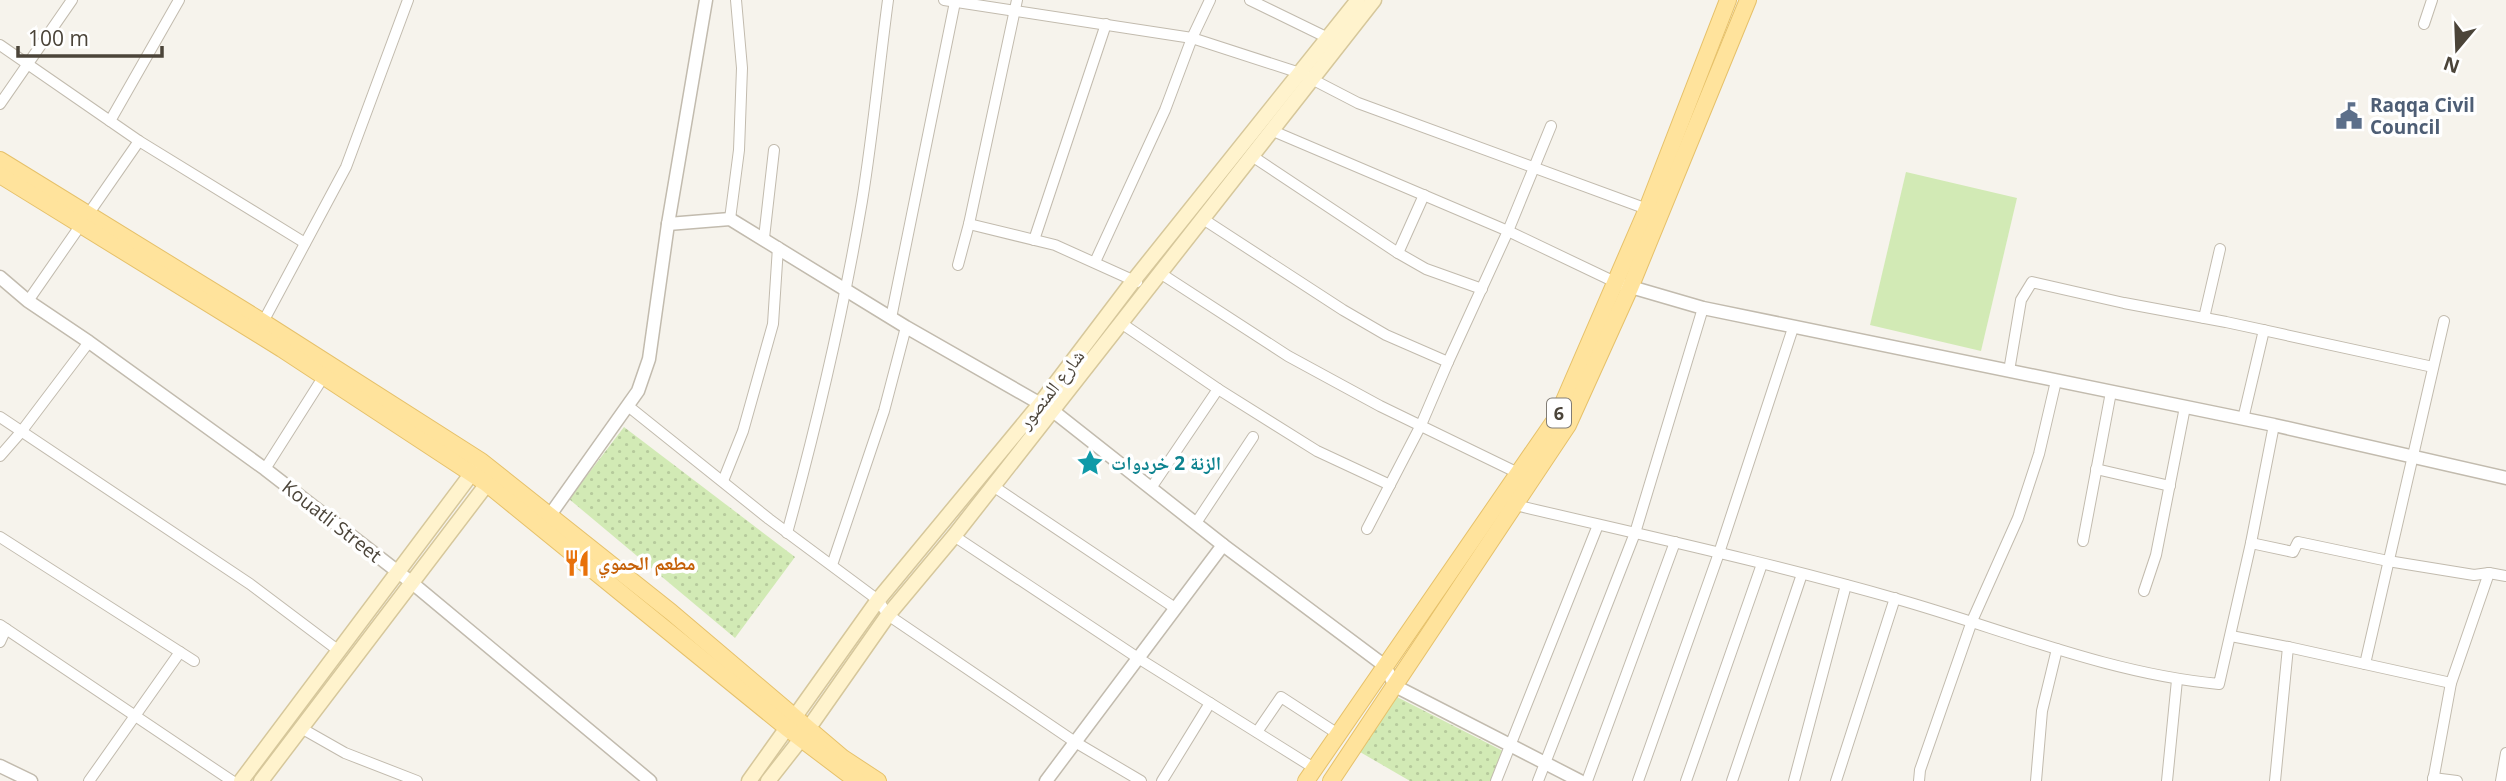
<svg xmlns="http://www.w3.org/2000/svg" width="2506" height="781" font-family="'Open Sans','Noto Naskh Arabic',sans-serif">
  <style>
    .grass { fill: url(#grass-dots) }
    .pitch { fill: #d2eab5 }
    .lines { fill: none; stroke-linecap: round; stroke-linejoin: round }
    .minor-casing { stroke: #c2bbae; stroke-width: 12 }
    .tertiary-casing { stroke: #c2bbae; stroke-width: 15 }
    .secondary-casing { stroke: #d6c79b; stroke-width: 17 }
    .primary-casing { stroke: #e6c16a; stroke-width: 18 }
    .minor { stroke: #fff; stroke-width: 10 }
    .tertiary { stroke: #fff; stroke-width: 12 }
    .secondary { stroke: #fff3cd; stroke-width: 14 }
    .primary { stroke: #ffe39c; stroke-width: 16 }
    .labels { text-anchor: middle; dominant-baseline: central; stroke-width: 7; stroke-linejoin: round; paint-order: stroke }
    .shield { fill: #fff; stroke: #817c74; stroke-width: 2 }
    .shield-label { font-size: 18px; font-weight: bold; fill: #4b4439 }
    .service-label { font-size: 19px; font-weight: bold; fill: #4e5e75; stroke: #fff; text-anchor: start }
    .street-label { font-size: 19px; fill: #4b4439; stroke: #fff }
    .culture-label { font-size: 19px; font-weight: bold; fill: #0d838f; stroke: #fff; text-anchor: start }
    .food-label { font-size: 19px; font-weight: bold; fill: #c56008; stroke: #fff; text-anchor: start }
  </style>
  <defs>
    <pattern id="grass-dots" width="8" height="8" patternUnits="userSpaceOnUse" patternTransform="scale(1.75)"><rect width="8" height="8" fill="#d2eab5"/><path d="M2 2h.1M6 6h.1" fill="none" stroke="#b6ca9c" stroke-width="1.8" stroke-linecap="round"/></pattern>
  </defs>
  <rect width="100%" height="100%" fill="#f6f3ec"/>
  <!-- grass -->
  <g class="grass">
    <polygon points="624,427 795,557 735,638 569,499"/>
    <polygon points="1397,697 1503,751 1491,781 1410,781 1360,752"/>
  </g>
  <!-- pitch -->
  <polygon class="pitch" points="1906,172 2017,198 1981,351 1870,325"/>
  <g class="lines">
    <defs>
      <g id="minor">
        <polyline points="944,0 1192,38 1300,73 1358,103 1647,209"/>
        <polyline points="1250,0 1328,38"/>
        <polyline points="2424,24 2432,0"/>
        <polyline points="0,45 139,141 305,243"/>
        <polyline points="0,104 72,0"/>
        <polyline points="110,121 179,0"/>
        <polyline points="1273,131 1508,231 1617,283"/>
        <polyline points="1252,156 1398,253 1426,269 1482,289"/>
        <polyline points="730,219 739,150 742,68 736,0"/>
        <polyline points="1203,219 1343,310 1386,335 1448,362"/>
        <polyline points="969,224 1055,245 1137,282"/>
        <polyline points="764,238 774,150"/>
        <polyline points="1034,240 1106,24"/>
        <polyline points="1398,253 1424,195"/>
        <polyline points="1095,262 1165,110 1192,38 1210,0"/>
        <polyline points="958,265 969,224 1017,0"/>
        <polyline points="1160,273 1288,356 1380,406 1518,473"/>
        <polyline points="28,301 139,141"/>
        <polyline points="891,318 955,2"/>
        <polyline points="2204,318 2220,249"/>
        <polyline points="263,322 346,167 408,0"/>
        <polyline points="1121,323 1218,389 1317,451 1390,485"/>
        <polyline points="2009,371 2021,300 2032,282 2124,303 2226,322 2433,367"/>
        <polyline points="628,406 769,519 878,600 888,615 1075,742 1141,781"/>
        <polyline points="0,417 250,584 339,651"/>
        <polyline points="2243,419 2264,330"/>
        <polyline points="0,456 21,432 89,342"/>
        <polyline points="265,469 324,376"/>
        <polyline points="2096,469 2170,486"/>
        <polyline points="723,481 743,431 773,324 778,247"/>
        <polyline points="993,486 1175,608"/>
        <polyline points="1151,488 1218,389"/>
        <path d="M1512 501 1515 505C1642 535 1771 563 1897 599 2003 629 2109 674 2219 684L2251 543 2274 425"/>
        <polyline points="1196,523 1253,437"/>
        <polyline points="1367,529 1421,425 1448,362 1508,231 1551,126"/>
        <path d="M787 533C817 424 843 313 862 201 873 134 879 67 888 0"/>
        <polyline points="954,536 1138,658 1314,768"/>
        <polyline points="0,537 194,661"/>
        <polyline points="2083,541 2111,392"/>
        <polyline points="2251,543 2293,552 2298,542 2388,561 2474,575 2489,573"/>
        <polyline points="832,565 884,411 906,327"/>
        <polyline points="2144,591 2156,555 2185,407"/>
        <polyline points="0,625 232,781"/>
        <polyline points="2231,636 2288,647"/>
        <polyline points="0,642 6,629"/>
        <polyline points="2365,664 2444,321"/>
        <polyline points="301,728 345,753 417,781"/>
        <polyline points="1257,732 1281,697 1338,734"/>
        <polyline points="2433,778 2457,781"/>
        <polyline points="89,781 180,652"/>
        <polyline points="1162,781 1210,703"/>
        <polyline points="1496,781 1598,525"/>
        <polyline points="1538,781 1635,533 1703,308"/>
        <polyline points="1587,781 1675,542"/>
        <polyline points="1638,781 1719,553 1793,328"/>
        <polyline points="1686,781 1762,564"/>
        <polyline points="1732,781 1802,574"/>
        <polyline points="1794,781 1846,585"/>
        <polyline points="1836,781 1895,598"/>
        <polyline points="1919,781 1920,770 1972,621 2018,518 2039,454 2056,381"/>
        <polyline points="2036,781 2042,711 2057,649"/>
        <polyline points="2167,781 2177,680"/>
        <polyline points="2275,781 2288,647 2451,683"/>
        <polyline points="2433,781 2451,683 2489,573 2506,576"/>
        <polyline points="2501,781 2506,753"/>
      </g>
      <g id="tertiary">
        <polyline points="668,224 730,219 906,327 1053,411 1223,545 1385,666 1395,686 1580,781"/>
        <polyline points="0,277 28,301 89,342 265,469 411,582 650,781"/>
        <polyline points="1624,285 1703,308 2274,425 2506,478"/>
        <polyline points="550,515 638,391 649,359 668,224 706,0"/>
        <polyline points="0,766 31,781"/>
        <polyline points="1046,781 1223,545"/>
      </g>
      <g id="secondary">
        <polyline points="241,781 478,465"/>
        <polyline points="261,781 493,476"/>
        <polyline points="749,781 878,600 1040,404 1134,280 1358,0"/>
        <polyline points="768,781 801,739 888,615 954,536 1374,0"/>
      </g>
      <g id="primary">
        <polyline points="0,160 263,322 481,461 671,612 843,758 878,781"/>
        <polyline points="0,175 282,349 486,483 787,728 857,781"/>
        <polyline points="1306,781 1557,417 1647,209 1728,0"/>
        <polyline points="1331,781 1568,425 1630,288 1748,0"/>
      </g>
    </defs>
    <!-- minor casing -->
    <use href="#minor" class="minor-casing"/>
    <!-- tertiary casing -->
    <use href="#tertiary" class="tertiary-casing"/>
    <!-- secondary casing -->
    <use href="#secondary" class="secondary-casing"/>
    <!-- primary casing -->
    <use href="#primary" class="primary-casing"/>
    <!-- minor -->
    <use href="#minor" class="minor"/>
    <!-- tertiary -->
    <use href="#tertiary" class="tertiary"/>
    <!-- secondary -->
    <use href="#secondary" class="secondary"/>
    <!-- primary -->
    <use href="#primary" class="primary"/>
  </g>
  <!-- icons -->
  <defs>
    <symbol id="civic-bare" viewBox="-9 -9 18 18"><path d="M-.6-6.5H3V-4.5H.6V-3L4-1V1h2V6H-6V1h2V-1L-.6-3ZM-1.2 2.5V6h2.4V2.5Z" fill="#5c6f8a" stroke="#fff" stroke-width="2.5" paint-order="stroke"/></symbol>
    <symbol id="sight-bare" viewBox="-9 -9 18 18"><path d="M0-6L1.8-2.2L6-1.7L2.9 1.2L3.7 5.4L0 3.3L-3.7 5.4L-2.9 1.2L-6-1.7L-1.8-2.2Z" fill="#0f9aa8" stroke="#fff" stroke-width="2.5" paint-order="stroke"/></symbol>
    <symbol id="restaurant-bare" viewBox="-9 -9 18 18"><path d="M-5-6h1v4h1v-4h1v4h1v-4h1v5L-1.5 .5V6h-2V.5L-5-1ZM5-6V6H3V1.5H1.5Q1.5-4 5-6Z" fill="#e8710a" stroke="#fff" stroke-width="2.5" paint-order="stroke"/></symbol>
  </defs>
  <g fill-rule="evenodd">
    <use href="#civic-bare" x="2330" y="97" width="38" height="38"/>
    <use href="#sight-bare" x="1071" y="444" width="38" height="38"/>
    <use href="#restaurant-bare" x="558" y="544" width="38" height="38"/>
  </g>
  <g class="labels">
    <!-- shield labels -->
    <rect class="shield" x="1547" y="398.5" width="24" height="29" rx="5"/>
    <g class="shield-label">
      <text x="1559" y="413">6</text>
    </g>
    <!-- service labels -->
    <g class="service-label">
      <text x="2370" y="105">Raqqa Civil<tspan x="2370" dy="22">Council</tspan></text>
    </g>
    <!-- street labels -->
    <g class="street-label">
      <text transform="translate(1051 389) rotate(-52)">شارع المنصور</text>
      <text transform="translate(332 521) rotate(38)">Kouatli Street</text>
    </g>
    <!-- culture labels -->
    <g class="culture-label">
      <text x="1111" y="463">الزنة 2 خردوات</text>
    </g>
    <!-- food labels -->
    <g class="food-label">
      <text x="598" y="563">مطعم الحموي</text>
    </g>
  </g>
  <!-- north arrow -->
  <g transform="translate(2457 49) rotate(199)" stroke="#ffffff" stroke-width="5" paint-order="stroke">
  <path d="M0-5L12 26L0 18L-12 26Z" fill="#4b4439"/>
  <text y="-10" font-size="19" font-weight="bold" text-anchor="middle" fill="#4b4439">N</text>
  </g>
  <!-- scale -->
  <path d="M18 46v10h144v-10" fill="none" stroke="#4b4439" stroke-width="3.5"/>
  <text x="28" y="46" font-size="21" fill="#4b4439" stroke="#ffffff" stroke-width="5" paint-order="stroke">100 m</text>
</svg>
